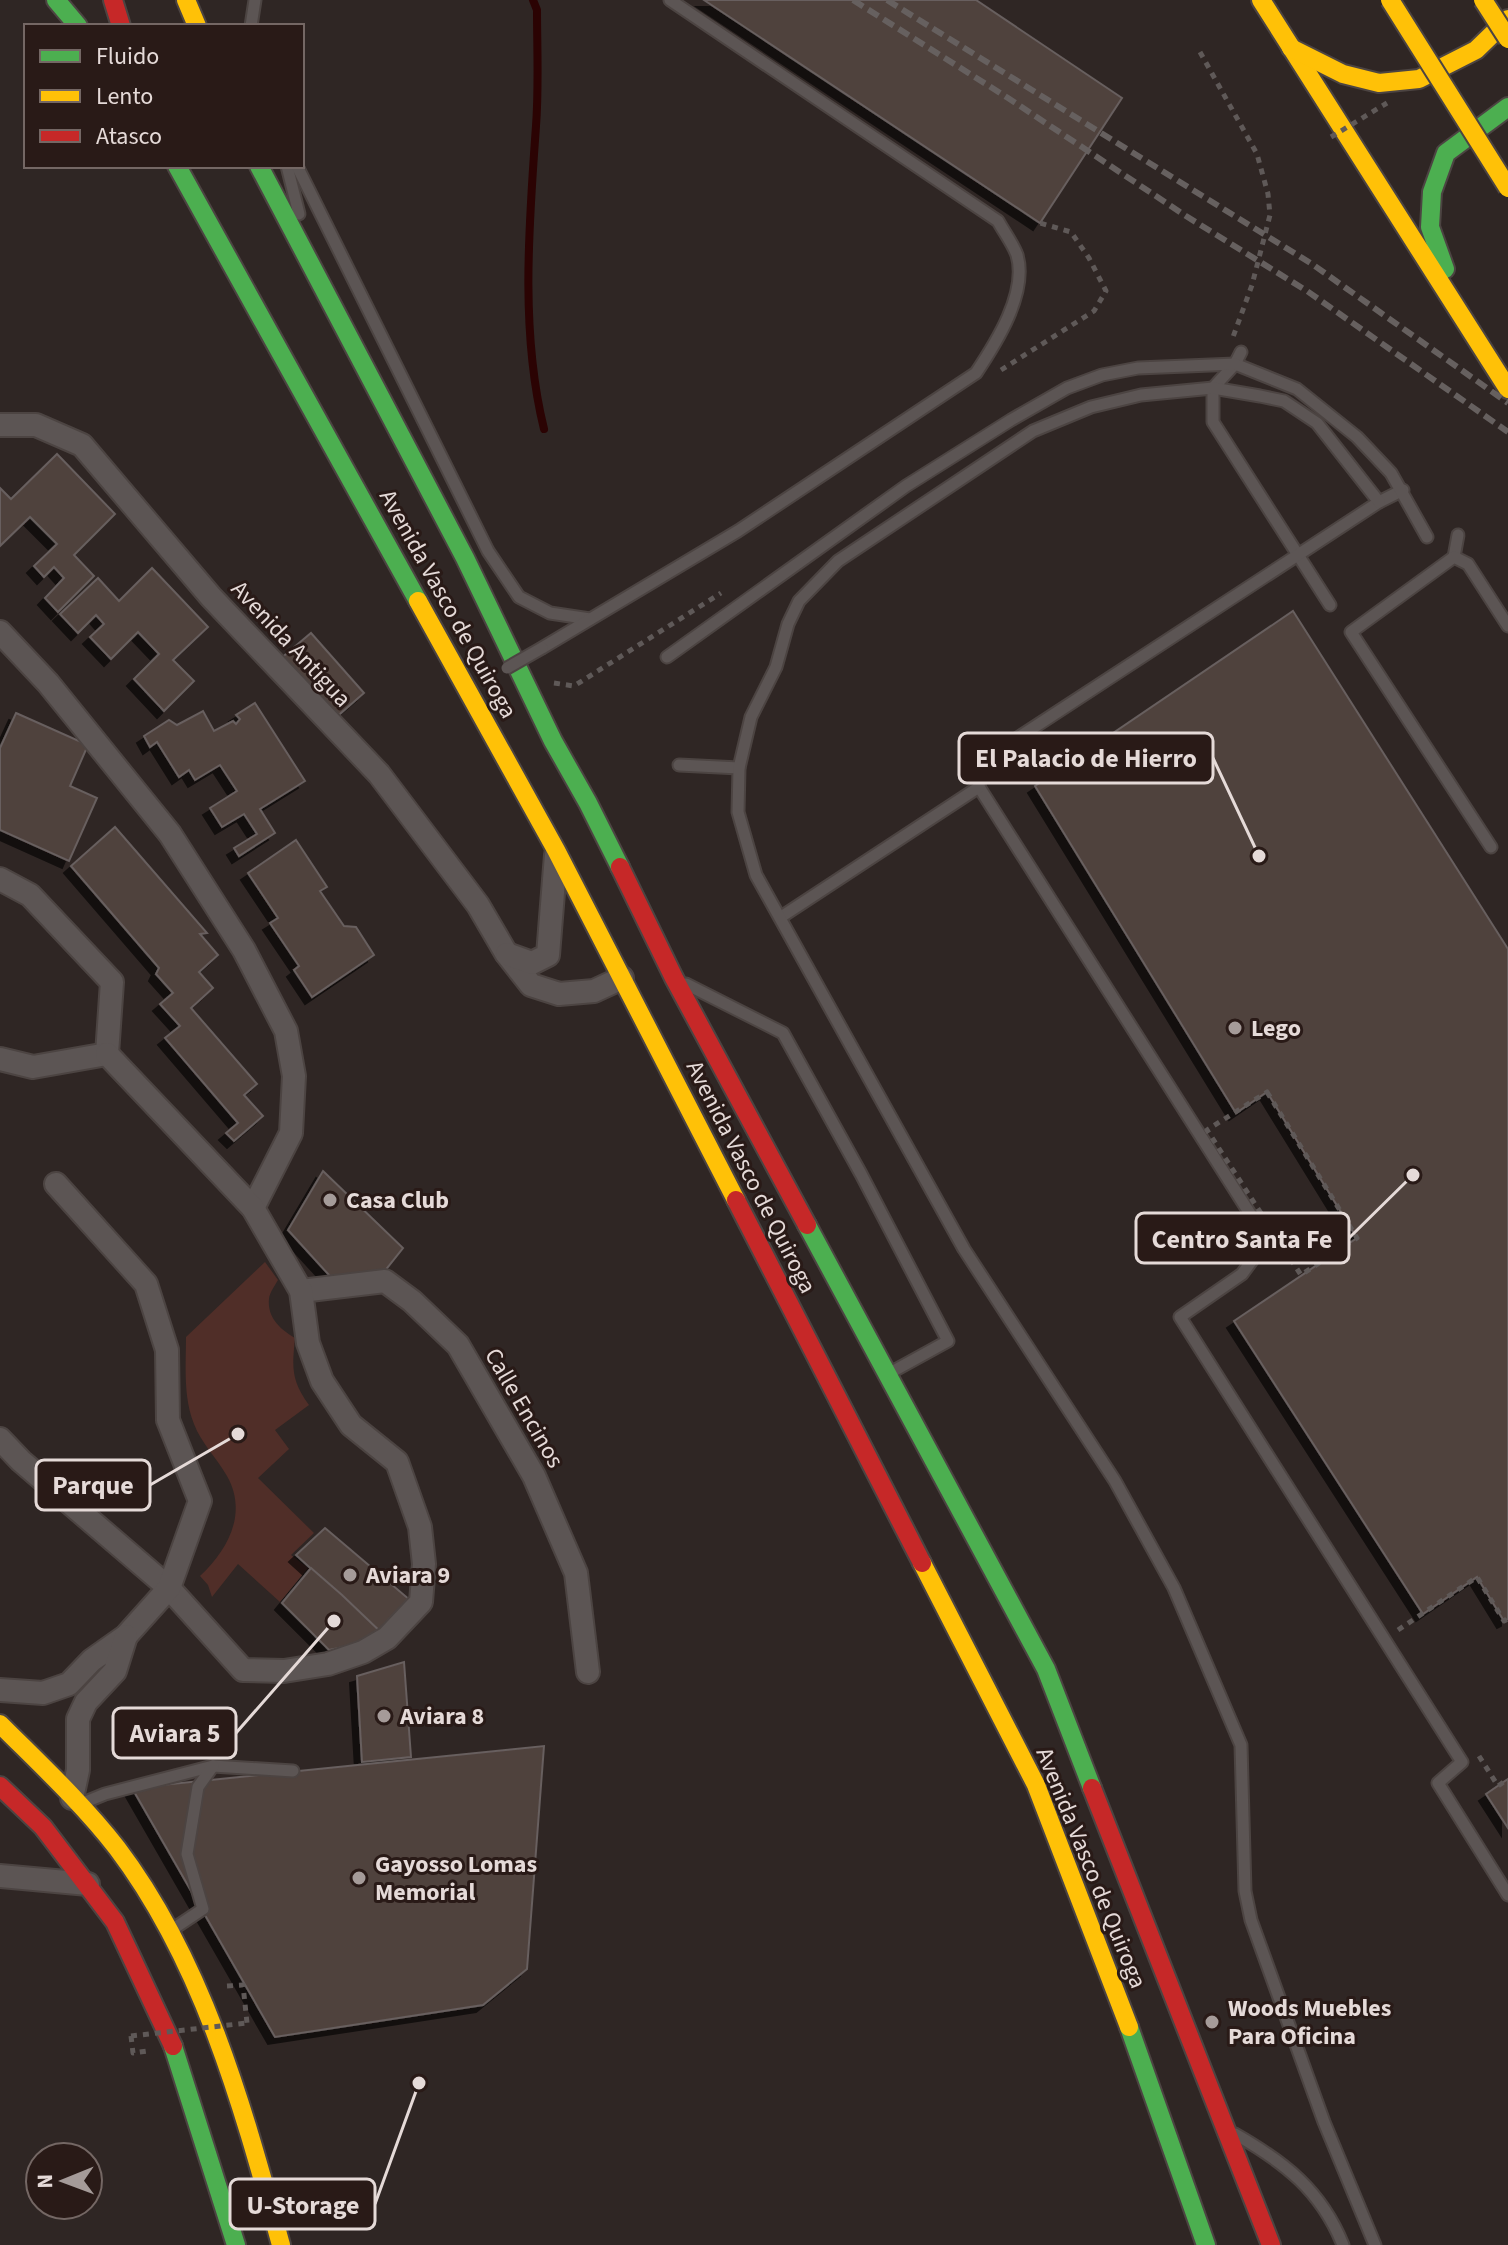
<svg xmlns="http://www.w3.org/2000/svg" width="1508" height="2245" font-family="'Source Sans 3',sans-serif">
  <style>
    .green { fill: #502e28 }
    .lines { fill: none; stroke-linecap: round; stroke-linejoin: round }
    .stream { stroke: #2b0303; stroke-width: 8 }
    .building { fill: #50423e; stroke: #675f5e; stroke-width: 2; filter: url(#shadow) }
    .lane-casing { stroke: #4c4442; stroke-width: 15 }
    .street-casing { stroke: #4c4442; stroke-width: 26 }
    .fast-casing { stroke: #4c4442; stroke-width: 22 }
    .slow-casing { stroke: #4c4442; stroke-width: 22 }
    .jam-casing { stroke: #4c4442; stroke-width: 22 }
    .path { stroke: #5f5958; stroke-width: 5; stroke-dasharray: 6 6; stroke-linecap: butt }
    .lane { stroke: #5c5554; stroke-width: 11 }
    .street { stroke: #5c5554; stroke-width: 22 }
    .fast { stroke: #4caf50; stroke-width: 18 }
    .slow { stroke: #ffc107; stroke-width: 18 }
    .jam { stroke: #c62828; stroke-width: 18 }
    .rail { stroke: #66605f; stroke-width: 6; stroke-dasharray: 12 6; stroke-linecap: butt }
    .lane-bridge-casing { stroke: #4c4442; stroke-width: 15; stroke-linecap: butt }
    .slow-bridge-casing { stroke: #4c4442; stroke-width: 22; stroke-linecap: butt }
    .path-bridge { stroke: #5f5958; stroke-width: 5; stroke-dasharray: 6 6; stroke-linecap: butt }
    .lane-bridge { stroke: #5c5554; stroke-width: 11 }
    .slow-bridge { stroke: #ffc107; stroke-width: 18 }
    .poi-dot { fill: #a59b99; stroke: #291a17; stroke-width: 3 }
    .labels { text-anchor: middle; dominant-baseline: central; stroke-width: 6; stroke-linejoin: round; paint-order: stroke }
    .street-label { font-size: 24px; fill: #e5dad8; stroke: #291a17 }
    .poi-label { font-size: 24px; font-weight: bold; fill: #e5dad8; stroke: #291a17; text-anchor: start }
    .leader { fill: none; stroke: #e5dad8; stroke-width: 3 }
    .callout-dot { fill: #e5dad8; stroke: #291a17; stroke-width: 3 }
    .callout { fill: #291a17; stroke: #e5dad8; stroke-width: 3 }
    .callout-label { font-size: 26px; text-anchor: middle; font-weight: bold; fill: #e5dad8 }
  </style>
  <defs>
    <filter id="shadow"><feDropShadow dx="-7" dy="7" stdDeviation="0" flood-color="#0009"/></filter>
  </defs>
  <rect width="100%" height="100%" fill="#2f2624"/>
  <!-- green -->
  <path class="green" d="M265 1262 278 1280C275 1285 269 1294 269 1299 267 1318 281 1330 295 1338 292 1368 291 1380 309 1405L275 1430 289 1449 258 1478 314 1533 291 1555 308 1568 280 1602 238 1564 212 1597 208 1585 200 1576C228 1550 248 1513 227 1476 217 1458 201 1443 194 1424 183 1397 186 1365 186 1337Z"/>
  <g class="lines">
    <!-- stream -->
    <path class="stream" d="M533 0 537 10C537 48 539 87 536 126 529 224 520 332 544 429"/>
  </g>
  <!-- building -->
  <g class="building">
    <polygon points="704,0 976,0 1122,98 1040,223"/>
    <polygon points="57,454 115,514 74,555 94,576 58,612 45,598 64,578 54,567 44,577 34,566 57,544 30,517 0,546 0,488 11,499"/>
    <polygon points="152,568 208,627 173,660 194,681 164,711 134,679 159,654 138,632 111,659 90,637 104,624 96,615 78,633 60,614 98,578 119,601"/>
    <polygon points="1293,611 1508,949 1508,1619 1504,1621 1477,1577 1423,1614 1234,1321 1357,1238 1267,1092 1236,1113 1035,786"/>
    <polygon points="311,633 364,693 333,720 280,659"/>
    <polygon points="255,703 305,781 260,809 275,833 239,856 234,848 257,834 244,814 222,827 210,808 237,791 220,765 195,780 189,770 179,777 157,742 150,747 144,736 169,720 177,725 203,711 214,731 233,721 236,724 240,719 236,715"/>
    <polygon points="16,713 88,745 70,786 97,798 69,861 0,830 0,748"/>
    <polygon points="115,827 207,933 200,934 218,955 199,972 213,988 191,1008 257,1084 244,1095 263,1116 234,1141 226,1133 238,1123 165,1038 180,1026 160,1004 173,993 156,974 159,968 71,866"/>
    <polygon points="296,840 327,887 320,891 344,926 356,927 374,955 312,997 294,970 299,966 270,923 278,918 248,873"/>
    <polygon points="323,1171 403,1248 380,1277 339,1286 288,1230"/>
    <polygon points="325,1528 417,1606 387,1638 296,1555"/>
    <polygon points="311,1568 342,1595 387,1638 329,1650 282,1603"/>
    <polygon points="404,1662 411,1757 362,1762 357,1676"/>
    <polygon points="544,1746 527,1969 483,2005 275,2037 132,1788"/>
    <polygon points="1508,1779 1508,1828 1486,1794"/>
  </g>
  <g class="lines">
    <defs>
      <g id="lane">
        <polyline points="251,26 255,0"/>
        <polyline points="287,166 299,214"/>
        <polyline points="297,166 488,551 519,597 550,613 590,619"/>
        <polyline points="1241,352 1235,364 1213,388 1213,422 1330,605"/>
        <polyline points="1403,490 1379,502 987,758 980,773 979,787 1254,1220 1259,1251 1242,1274 1180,1317 1462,1762 1438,1783 1508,1895"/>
        <polyline points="1454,557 1458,535"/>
        <path d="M542 648 738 531 976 373C996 343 1028 293 1017 255 1013 244 1004 232 998 221L670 0"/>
        <polyline points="667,657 906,486 1011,420 1067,388 1102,375 1138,368 1235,364 1297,389 1357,437 1391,473 1427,537"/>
        <polyline points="679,765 739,768"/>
        <polyline points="1491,847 1351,632 1454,557 1468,564 1508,626"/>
        <polyline points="781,917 979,787"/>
        <polyline points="686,984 783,1033 861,1174 948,1341 888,1374"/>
        <polyline points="83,1803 105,1794 213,1766 293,1771"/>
        <polyline points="170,1931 203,1909 187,1854 198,1787 213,1766"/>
        <path d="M1235 2134C1284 2162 1321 2190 1343 2245"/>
        <polyline points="1375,2245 1324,2122 1251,1920 1245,1891 1241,1745 1174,1588 1115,1481 964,1249 756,875 738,812 739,768 751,717 776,667 788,624 799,601 838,561 1033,431 1091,407 1141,395 1213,388 1260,396 1284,401 1317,423 1379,502"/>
      </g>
      <g id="street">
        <polyline points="0,425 36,425 82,445 211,597 379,774 478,905 506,953 531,985 559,994 594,991 622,978"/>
        <polyline points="0,632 48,683 170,834 244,950 286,1031 294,1076 291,1133 253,1208"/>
        <polyline points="0,879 30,895 112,982 107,1054"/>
        <polyline points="507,954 532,963 548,955 556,855"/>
        <polyline points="0,1059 33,1067 107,1054"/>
        <polyline points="301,1291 385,1281 412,1301 458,1345 534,1476 576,1573 588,1672"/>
        <polyline points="0,1439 21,1461 169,1588 243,1670 284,1671 328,1664 363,1652 387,1638 421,1602 424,1564 420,1527 397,1462 351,1425 322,1381 308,1343 301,1291 253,1208 107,1054"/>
        <polyline points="0,1690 43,1693 69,1684 92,1660 126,1636 169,1588 200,1501 168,1420 167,1350 146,1284 56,1184"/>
        <polyline points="72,1798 78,1770 78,1719 86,1702 115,1671 126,1636"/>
        <polyline points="0,1876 88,1884"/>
      </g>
      <g id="fast">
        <polyline points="56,0 78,26"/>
        <polyline points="177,166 418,601"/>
        <polyline points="259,166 465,558 553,741 588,803 620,867"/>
        <polyline points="1445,269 1430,227 1432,192 1446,153 1508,107"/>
        <polyline points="807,1225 1046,1669 1092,1788"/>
        <polyline points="1129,2027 1206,2245"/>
        <polyline points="173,2046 236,2245"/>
      </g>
      <g id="slow">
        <polyline points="186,0 197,26"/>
        <polyline points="1261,0 1508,389"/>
        <polyline points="1291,48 1343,74 1379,83 1419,79 1476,50 1508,19"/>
        <polyline points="418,601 556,850 736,1200"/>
        <polyline points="922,1563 1036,1785 1129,2027"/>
        <path d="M0 1724C40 1764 82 1803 117 1848 204 1963 243 2108 281 2245"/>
      </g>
      <g id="jam">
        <polyline points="113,0 121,26"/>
        <polyline points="620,867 674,978 807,1225"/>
        <polyline points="736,1200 922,1563"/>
        <polyline points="0,1786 43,1827 115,1922 173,2046"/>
        <polyline points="1092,1788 1271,2245"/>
      </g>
    </defs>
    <!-- lane casing -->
    <use href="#lane" class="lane-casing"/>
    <!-- street casing -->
    <use href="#street" class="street-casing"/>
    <!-- fast casing -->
    <use href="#fast" class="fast-casing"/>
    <!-- slow casing -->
    <use href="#slow" class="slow-casing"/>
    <!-- jam casing -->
    <use href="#jam" class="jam-casing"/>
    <!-- path -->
    <g class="path">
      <polyline points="1200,52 1257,154 1268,194 1270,215 1252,285 1233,337"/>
      <polyline points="1001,370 1094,311 1106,291 1089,258 1071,232 1040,223"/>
      <polyline points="554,683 574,686 721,593"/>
      <polygon points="1267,1092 1357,1238 1301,1275 1207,1130"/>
      <polyline points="1398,1630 1477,1577 1504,1621 1508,1619"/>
      <polyline points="1479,1756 1498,1786 1508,1779"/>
      <polyline points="227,1986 243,1985 247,2023"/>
      <polyline points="131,2036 133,2053 147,2051"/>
    </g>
    <!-- lane -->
    <use href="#lane" class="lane"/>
    <!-- street -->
    <use href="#street" class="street"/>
    <!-- fast -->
    <use href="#fast" class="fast"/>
    <!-- slow -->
    <use href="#slow" class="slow"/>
    <!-- jam -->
    <use href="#jam" class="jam"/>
    <!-- rail -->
    <g class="rail">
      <polyline points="853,0 1008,98 1186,216 1307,291 1508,432"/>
      <polyline points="887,0 1312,264 1508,403"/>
    </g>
    <defs>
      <polyline id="lane-bridge" points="507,668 542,648"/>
      <g id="slow-bridge">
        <polyline points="1390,0 1508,188"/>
        <polyline points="1483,0 1508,39"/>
      </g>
    </defs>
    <!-- lane-bridge casing -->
    <use href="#lane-bridge" class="lane-bridge-casing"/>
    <!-- slow-bridge casing -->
    <use href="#slow-bridge" class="slow-bridge-casing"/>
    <!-- path-bridge -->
    <g class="path-bridge">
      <polyline points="1331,137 1387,103"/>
      <polyline points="131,2036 247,2023"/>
    </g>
    <!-- lane-bridge -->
    <use href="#lane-bridge" class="lane-bridge"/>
    <!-- slow-bridge -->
    <use href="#slow-bridge" class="slow-bridge"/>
  </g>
  <!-- markers -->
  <g class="poi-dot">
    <circle cx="1235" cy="1028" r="8"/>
    <circle cx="330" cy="1200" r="8"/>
    <circle cx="350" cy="1575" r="8"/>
    <circle cx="384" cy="1716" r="8"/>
    <circle cx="359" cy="1878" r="8"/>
    <circle cx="1212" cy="2022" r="8"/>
  </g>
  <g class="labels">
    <!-- street labels -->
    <g class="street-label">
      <text transform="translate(448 604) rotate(61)">Avenida Vasco de Quiroga</text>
      <text transform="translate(291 644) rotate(47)">Avenida Antigua</text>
      <text transform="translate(751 1177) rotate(63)">Avenida Vasco de Quiroga</text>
      <text transform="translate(524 1408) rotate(60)">Calle Encinos</text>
      <text transform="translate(1091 1868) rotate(68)">Avenida Vasco de Quiroga</text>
    </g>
    <!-- poi labels -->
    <g class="poi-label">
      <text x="1251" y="1028">Lego</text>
      <text x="346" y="1200">Casa Club</text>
      <text x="366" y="1575">Aviara 9</text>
      <text x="400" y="1716">Aviara 8</text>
      <text x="375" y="1864">Gayosso Lomas<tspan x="375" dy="28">Memorial</tspan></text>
      <text x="1228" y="2008">Woods Muebles<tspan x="1228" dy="28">Para Oficina</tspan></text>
    </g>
  </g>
  <!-- callouts -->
  <path class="leader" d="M1259 856L1213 758M1413 1175L1349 1238M238 1434L150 1485M334 1621L236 1733M419 2083L375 2204"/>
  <g class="callout-dot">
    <circle cx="1259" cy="856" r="8"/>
    <circle cx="1413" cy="1175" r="8"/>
    <circle cx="238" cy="1434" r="8"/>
    <circle cx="334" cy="1621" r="8"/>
    <circle cx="419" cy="2083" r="8"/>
  </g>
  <g class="callout">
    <rect x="959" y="733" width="254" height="50" rx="8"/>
    <rect x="1136" y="1213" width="213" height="50" rx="8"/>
    <rect x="36" y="1460" width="114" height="50" rx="8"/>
    <rect x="113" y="1708" width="123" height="50" rx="8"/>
    <rect x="230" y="2179" width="145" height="50" rx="8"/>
  </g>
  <g class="callout-label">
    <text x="1086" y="767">El Palacio de Hierro</text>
    <text x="1242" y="1248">Centro Santa Fe</text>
    <text x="93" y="1494">Parque</text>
    <text x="175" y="1742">Aviara 5</text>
    <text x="303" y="2214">U-Storage</text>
  </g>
  <!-- legend -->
  <rect x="24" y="24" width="280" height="144" fill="#291a17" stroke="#746764" stroke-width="2"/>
  <rect x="40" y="50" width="40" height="12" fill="#4caf50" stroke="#746764" stroke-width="2"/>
  <text x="96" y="64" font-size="24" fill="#e5dad8">Fluido</text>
  <rect x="40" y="90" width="40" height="12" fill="#ffc107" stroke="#746764" stroke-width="2"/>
  <text x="96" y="104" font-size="24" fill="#e5dad8">Lento</text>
  <rect x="40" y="130" width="40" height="12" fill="#c62828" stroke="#746764" stroke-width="2"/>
  <text x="96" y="144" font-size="24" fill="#e5dad8">Atasco</text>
  <!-- north arrow -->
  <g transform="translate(64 2181) rotate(269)"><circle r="38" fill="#291a17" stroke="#746764" stroke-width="2"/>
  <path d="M0-6L14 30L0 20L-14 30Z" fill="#a59b99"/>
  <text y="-12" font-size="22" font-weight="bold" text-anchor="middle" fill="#e5dad8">N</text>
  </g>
</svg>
